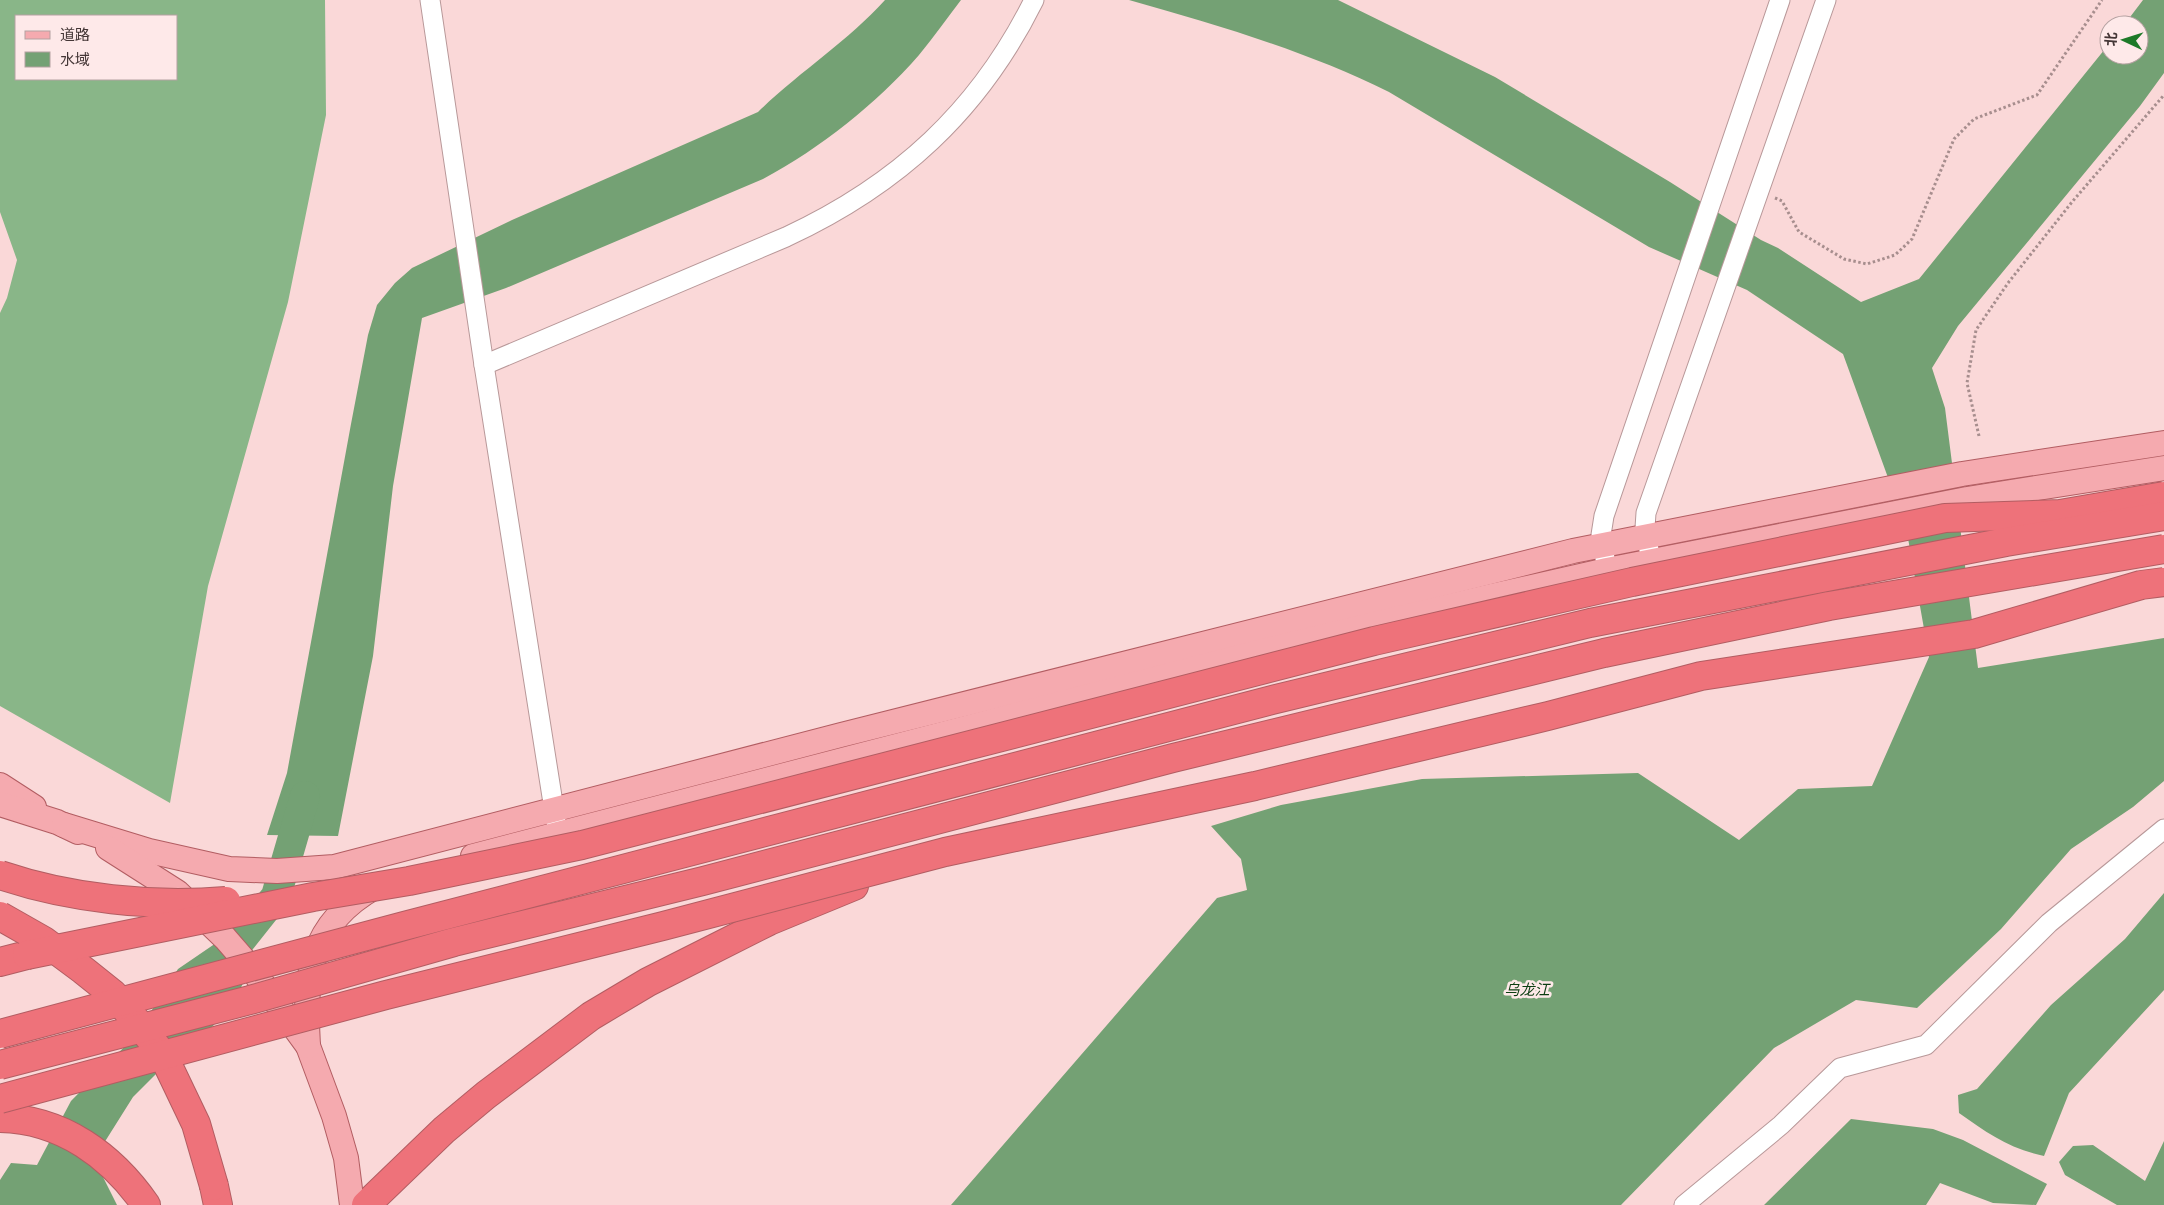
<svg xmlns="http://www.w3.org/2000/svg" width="2164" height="1205" font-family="'DejaVu Sans','Noto Sans SC',sans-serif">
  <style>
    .forest { fill: #89b688; fill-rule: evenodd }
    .water { fill: #74a174 }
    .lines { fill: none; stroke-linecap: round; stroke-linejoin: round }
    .river { stroke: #74a174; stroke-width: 30 }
    .minor-casing { stroke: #b89899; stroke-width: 21 }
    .major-casing { stroke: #b25d62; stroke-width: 26 }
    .highway-casing { stroke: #b25d62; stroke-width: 30 }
    .path { stroke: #a78e8e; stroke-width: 3; stroke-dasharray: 2.5 2.5; stroke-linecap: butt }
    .minor { stroke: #fff; stroke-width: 19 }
    .major { stroke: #f5aaaf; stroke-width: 24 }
    .highway { stroke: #ee727a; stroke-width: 28 }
    .highway-bridge-casing { stroke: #b25d62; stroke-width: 30; stroke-linecap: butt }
    .highway-bridge { stroke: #ee727a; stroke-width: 28 }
    .labels { text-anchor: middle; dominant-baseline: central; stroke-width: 5; stroke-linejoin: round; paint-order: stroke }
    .water-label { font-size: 15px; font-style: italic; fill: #0b3d11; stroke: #fee9e9 }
  </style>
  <rect width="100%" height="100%" fill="#fad8d8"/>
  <!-- forest -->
  <path class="forest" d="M0 0H325L326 115 288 302 208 586 170 803 0 706V313L7 298 17 260 0 212ZM16 16H176V79H16Z"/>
  <!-- water -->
  <g class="water">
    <path d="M885 0H961C947 18 934 37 919 55 876 104 821 148 763 179L506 288 422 318 393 486 373 656 338 836 267 835 287 773 351 424 368 335 377 305 395 283 412 268 512 220 758 112C799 72 847 42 885 0Z"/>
    <path d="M1129 0H1338L1495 77 1670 182 1761 240 1778 248 1861 302 1919 279 2109 44V55H2139V25H2124L2143 0H2164V73L2140 106 1958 326 1932 368 1945 408 1978 668 2164 638V781L2133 807 2071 849 2001 929 1917 1008 1856 1000 1774 1048 1621 1205H951L1217 898 1247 890 1241 859 1211 826 1281 805 1422 779 1638 773 1739 840 1798 789 1872 786 1929 657 1906 527 1843 354 1747 290 1649 247 1389 92C1307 51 1217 25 1129 0Z"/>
    <path d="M2164 893V990L2069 1093 2044 1156C2010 1149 1987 1133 1959 1113L1958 1095 1977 1089 2051 1005 2125 939Z"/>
    <polygon points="219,941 252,961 238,995 213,1026 161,1069 133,1097 94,1159 117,1205 0,1205 0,1180 11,1163 37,1165 71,1101 136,1035 178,969"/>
    <polygon points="1851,1119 1933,1129 1963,1140 2047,1184 2036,1205 1993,1203 1940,1183 1926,1205 1764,1205"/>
    <polygon points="2164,1141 2164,1205 2117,1205 2065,1175 2059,1162 2073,1146 2093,1145 2145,1181"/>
  </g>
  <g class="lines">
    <!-- river -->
    <polyline class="river" points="217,970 276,896 305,796"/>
    <defs>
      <g id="minor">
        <polyline points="430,0 484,365 556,822"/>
        <path d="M484 365 786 237C898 185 979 111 1034 0"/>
        <polyline points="1651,561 1645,528 1646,513 1826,0"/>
        <polyline points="1607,570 1601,535 1604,516 1780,0"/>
        <polyline points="1684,1205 1781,1125 1840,1068 1926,1045 2049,923 2164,829"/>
      </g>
      <g id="major">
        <polyline points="0,785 34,807"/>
        <polyline points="0,804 57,822 78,832"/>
        <polyline points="64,825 149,851 229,869 277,871 334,867 841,735 1573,551 1962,474 2164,443"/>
        <polyline points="108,848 177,892 225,938 251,968 308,1046 334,1116 346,1158 352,1205"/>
        <polyline points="473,856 1258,652 1492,596 1607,570 1967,499 2164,468"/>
        <path d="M308 1046C304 977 309 924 375 887"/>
      </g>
      <g id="highway">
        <polyline points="0,962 27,955"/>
        <path d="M0 1118C62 1119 112 1156 146 1205"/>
        <polyline points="214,1186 218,1205"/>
        <polyline points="366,1205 444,1130 486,1095 591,1016 648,982 769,921 854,886"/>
      </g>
    </defs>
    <!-- minor casing -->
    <use href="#minor" class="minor-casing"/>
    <!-- major casing -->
    <use href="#major" class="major-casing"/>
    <!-- highway casing -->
    <use href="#highway" class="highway-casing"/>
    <!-- path -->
    <g class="path">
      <polyline points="1775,198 1782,201 1799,232 1844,259 1867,264 1895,255 1912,239 1954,139 1974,119 2037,95 2102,0"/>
      <polyline points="1979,436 1967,383 1976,330 2008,283 2072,202 2164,95"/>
    </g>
    <!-- minor -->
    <use href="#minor" class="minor"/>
    <!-- major -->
    <use href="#major" class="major"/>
    <!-- highway -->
    <use href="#highway" class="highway"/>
    <defs>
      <g id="highway-bridge">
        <path d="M0 875C71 899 152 907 226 901"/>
        <polyline points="0,916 44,941 83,970 113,994 138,1023 163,1055 196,1124 214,1186"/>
        <polyline points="27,955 313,897 409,881 582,845 1374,641 1632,582 1945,518 2060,514 2164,496"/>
        <polyline points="0,1034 404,926 1272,700 1590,623 2006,542 2164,516"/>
        <polyline points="0,1065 250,1000 454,942 703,881 1173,758 1604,653 1829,606 2164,549"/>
        <polyline points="0,1099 386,995 663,926 945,852 1255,786 1548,716 1701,676 1974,634 2141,585 2164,582"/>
      </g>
    </defs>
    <!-- highway-bridge casing -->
    <use href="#highway-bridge" class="highway-bridge-casing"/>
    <!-- highway-bridge -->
    <use href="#highway-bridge" class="highway-bridge"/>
  </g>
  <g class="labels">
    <!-- water labels -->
    <g class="water-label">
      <text x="1527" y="990">乌龙江</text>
    </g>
  </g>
  <!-- legend -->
  <rect x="15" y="15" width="162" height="65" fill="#fee9e9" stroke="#b4a1a1"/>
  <rect x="25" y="31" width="25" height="8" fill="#f5aaaf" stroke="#b4a1a1"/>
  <text x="60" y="40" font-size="15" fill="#443636">道路</text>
  <rect x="25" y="52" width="25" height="15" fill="#74a174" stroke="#b4a1a1"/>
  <text x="60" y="65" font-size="15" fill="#443636">水域</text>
  <!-- north arrow -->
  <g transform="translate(2124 40) rotate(274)"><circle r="24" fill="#fee9e9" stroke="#b4a1a1"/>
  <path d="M0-4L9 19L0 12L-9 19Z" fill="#1d7928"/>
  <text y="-8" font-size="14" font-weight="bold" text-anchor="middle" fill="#443636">北</text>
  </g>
</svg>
